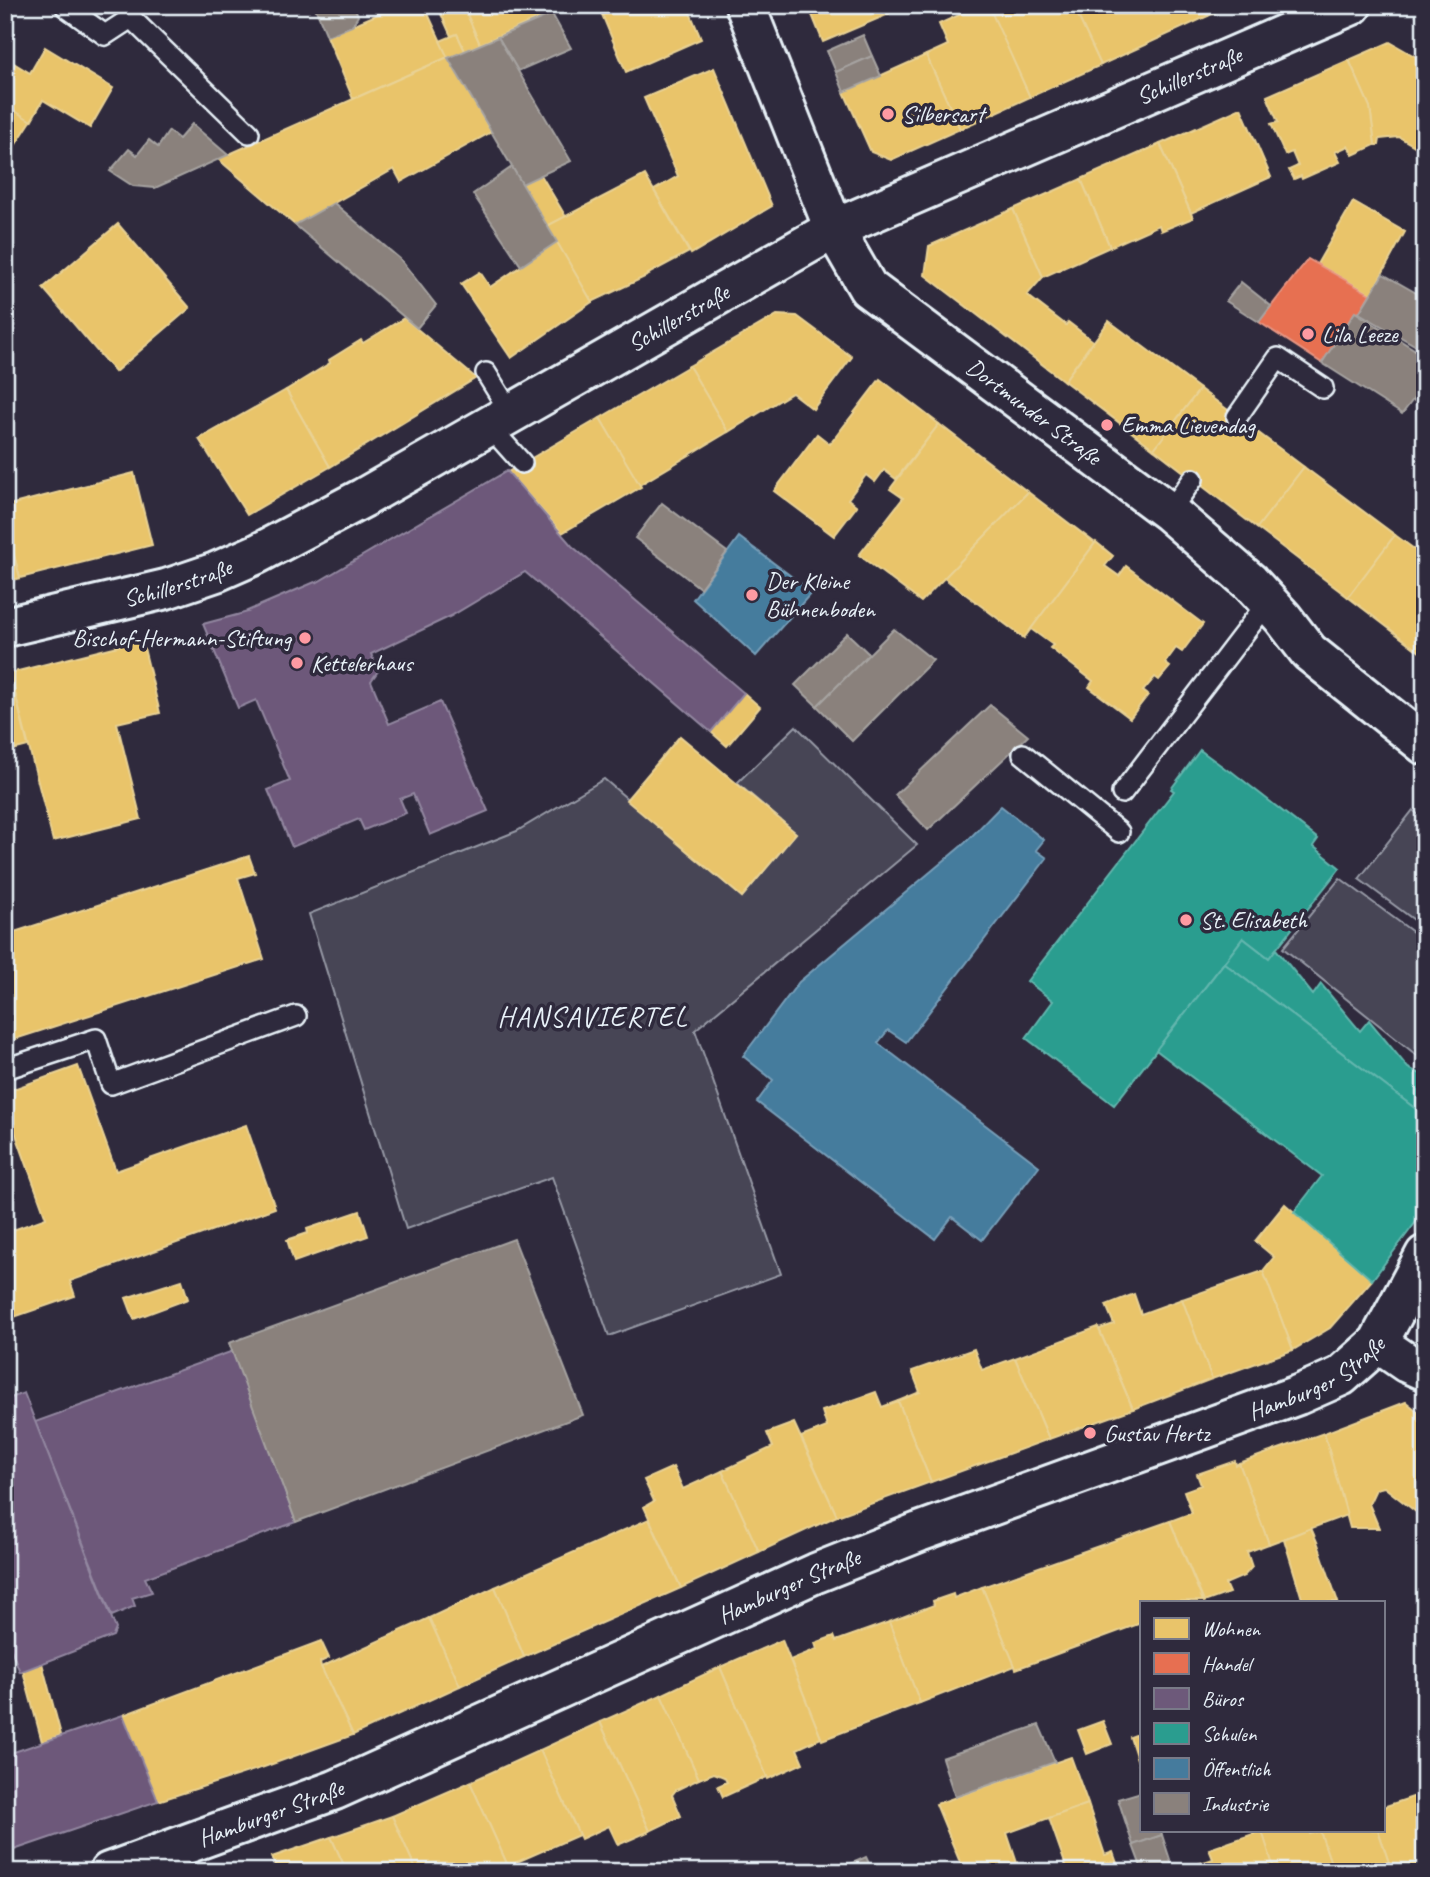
<svg xmlns="http://www.w3.org/2000/svg" width="1430" height="1877" font-family="Caveat,sans-serif">
  <style>
    .green { fill: #464455; stroke: #979aa6; stroke-width: 2 }
    .homes { fill: #e9c46a; stroke: #e9d295; stroke-width: 2 }
    .shops { fill: #e76f51; stroke: #e79683; stroke-width: 2 }
    .offices { fill: #6d597a; stroke: #9287a0; stroke-width: 2 }
    .schools { fill: #2a9d8f; stroke: #63b6ae; stroke-width: 2 }
    .public { fill: #457b9d; stroke: #769eb8; stroke-width: 2 }
    .industry { fill: #8a817c; stroke: #a6a3a1; stroke-width: 2 }
    .lines { fill: none; stroke-linecap: round; stroke-linejoin: round }
    .lane-casing { stroke: #e8f1f8; stroke-width: 24 }
    .street-casing { stroke: #e8f1f8; stroke-width: 44 }
    .lane { stroke: #2f2a3d; stroke-width: 19 }
    .street { stroke: #2f2a3d; stroke-width: 38 }
    .poi-dot { fill: #ff9aa2; stroke: #2f2a3d; stroke-width: 2.5 }
    .labels { text-anchor: middle; dominant-baseline: central; stroke-width: 7; stroke-linejoin: round; paint-order: stroke }
    .street-label { font-size: 24px; fill: #e8f1f8; stroke: #2f2a3d }
    .poi-label { font-size: 24px; fill: #e8f1f8; stroke: #2f2a3d; text-anchor: start }
    .quarter-label { font-size: 28px; letter-spacing: 2px; fill: #e8f1f8; stroke: #2f2a3d }
  </style>
  <rect width="100%" height="100%" fill="#2f2a3d"/>
  <filter id="ink" filterUnits="userSpaceOnUse"><feTurbulence type="fractalNoise" baseFrequency=".0143" numOctaves="2"/><feDisplacementMap in="SourceGraphic" scale="14" xChannelSelector="R" yChannelSelector="G"/><feConvolveMatrix kernelMatrix="1 2 1 2 8 2 1 2 1" color-interpolation-filters="sRGB"/></filter>
  <g filter="url(#ink)">
    <!-- green -->
    <g class="green">
      <polygon points="796,726 917,845 695,1030 781,1274 609,1336 552,1177 406,1229 309,914 517,831 604,779 742,897 796,833 737,783"/>
      <polygon points="1413,810 1425,821 1425,928 1359,879"/>
      <polygon points="1340,878 1425,941 1425,1062 1283,948"/>
    </g>
    <!-- homes -->
    <g class="homes">
      <polygon points="399,5 424,5 448,57 353,99 327,36"/>
      <polygon points="437,5 463,5 480,44 465,51 457,34 451,36"/>
      <polygon points="463,5 569,5 480,44"/>
      <polygon points="598,5 687,5 701,39 626,72"/>
      <polygon points="808,5 885,5 889,14 823,42"/>
      <polygon points="981,5 989,5 1030,97 960,129 926,55 948,45 939,24"/>
      <polygon points="999,5 1073,5 1101,65 1030,97 990,9"/>
      <polygon points="1073,5 1203,5 1208,16 1101,65"/>
      <polygon points="1203,5 1231,5 1208,16"/>
      <polygon points="457,34 465,51 448,58 440,41"/>
      <polygon points="1390,42 1425,62 1425,152 1399,137 1380,139 1379,145 1375,145 1370,107 1349,60"/>
      <polygon points="45,47 113,88 90,128 43,100 31,121 5,105 7,59 30,73"/>
      <polygon points="926,55 960,129 891,160 871,152 844,92"/>
      <polygon points="448,57 491,132 401,182 394,169 295,225 218,159"/>
      <polygon points="1349,60 1370,107 1375,145 1353,155 1348,146 1335,152 1340,162 1302,179 1301,176 1294,179 1289,170 1298,166 1292,152 1285,155 1271,124 1278,122 1267,96"/>
      <polygon points="714,68 772,206 691,254 654,190 678,176 644,98"/>
      <polygon points="5,105 31,121 5,161"/>
      <polygon points="1241,108 1271,177 1191,213 1160,144"/>
      <polygon points="1160,144 1193,218 1161,231 1159,225 1110,247 1081,179"/>
      <polygon points="541,175 566,217 547,226 522,184"/>
      <polygon points="645,175 689,252 648,274 649,275 592,302 547,226"/>
      <polygon points="1081,179 1110,247 1043,277 1013,209"/>
      <polygon points="1353,202 1405,232 1371,294 1317,264"/>
      <polygon points="1013,209 1043,277 1027,295 1066,325 1068,322 1093,341 1064,381 925,275 929,246"/>
      <polygon points="118,224 190,308 115,372 43,288"/>
      <polygon points="557,242 592,302 511,358 461,284 480,272 490,287"/>
      <polygon points="777,315 797,316 852,357 813,409 792,393 728,432 689,366"/>
      <polygon points="404,318 476,378 330,467 286,390 330,363 329,360 361,340 363,343"/>
      <polygon points="1109,321 1200,389 1154,449 1064,381"/>
      <polygon points="689,366 728,432 639,485 600,418"/>
      <polygon points="880,379 939,424 896,479 884,470 875,482 866,475 848,499 857,506 834,536 774,491 817,434 830,444"/>
      <polygon points="1200,389 1304,467 1257,528 1154,449"/>
      <polygon points="286,390 330,467 247,515 199,439"/>
      <polygon points="600,418 641,487 562,533 508,472"/>
      <polygon points="939,424 1028,492 921,602 859,555 903,498 890,489"/>
      <polygon points="1304,467 1395,535 1348,597 1257,528"/>
      <polygon points="134,473 152,545 20,578 5,521 5,506"/>
      <polygon points="1028,492 1095,543 1024,638 944,578"/>
      <polygon points="5,521 20,578 5,582"/>
      <polygon points="1395,535 1425,557 1425,656 1348,597"/>
      <polygon points="1096,542 1113,556 1105,566 1119,576 1126,566 1203,624 1182,652 1176,648 1165,663 1170,667 1159,680 1155,677 1143,691 1148,695 1130,718 1089,687 1093,681 1050,648 1053,645 1031,629"/>
      <polygon points="142,640 160,713 117,723 141,819 53,841 10,673"/>
      <polygon points="10,673 28,746 5,752 5,674"/>
      <polygon points="744,693 760,707 727,746 711,732"/>
      <polygon points="680,736 796,833 742,897 626,800"/>
      <polygon points="249,856 255,873 238,878 264,959 9,1041 5,1030 5,935"/>
      <polygon points="78,1066 116,1171 246,1125 275,1208 70,1281 75,1296 5,1320 5,1233 46,1218 5,1104 5,1092"/>
      <polygon points="1285,1204 1372,1280 1330,1328 1293,1350 1263,1271 1274,1257 1255,1241"/>
      <polygon points="360,1211 368,1236 294,1262 287,1240 308,1233 307,1229"/>
      <polygon points="1263,1271 1293,1350 1212,1379 1182,1299"/>
      <polygon points="182,1280 188,1299 134,1319 126,1298"/>
      <polygon points="1134,1294 1141,1314 1182,1299 1212,1379 1133,1409 1099,1329 1114,1324 1106,1305"/>
      <polygon points="1098,1327 1133,1409 1049,1439 1015,1358"/>
      <polygon points="974,1349 982,1370 1015,1358 1049,1439 931,1482 898,1401 920,1392 912,1371"/>
      <polygon points="876,1392 882,1407 898,1401 931,1482 837,1516 801,1437 827,1427 822,1411"/>
      <polygon points="1406,1402 1425,1417 1425,1519 1384,1487 1376,1489 1369,1504 1379,1528 1350,1528 1324,1433"/>
      <polygon points="794,1423 837,1516 759,1552 722,1471 773,1447 767,1433"/>
      <polygon points="1324,1433 1347,1515 1269,1544 1239,1463"/>
      <polygon points="1235,1461 1236,1465 1239,1463 1269,1544 1247,1552 1252,1567 1244,1576 1225,1584 1229,1593 1204,1602 1170,1521 1192,1513 1184,1491 1201,1485 1197,1474"/>
      <polygon points="673,1467 683,1489 722,1471 759,1552 681,1588 644,1507 654,1501 644,1480"/>
      <polygon points="649,1519 681,1588 524,1657 495,1587"/>
      <polygon points="1170,1521 1203,1601 1141,1602 1141,1623 1016,1669 982,1587"/>
      <polygon points="1311,1528 1318,1544 1338,1602 1303,1602 1284,1539"/>
      <polygon points="495,1587 524,1657 460,1686 429,1618"/>
      <polygon points="982,1587 1015,1666 920,1703 889,1622 934,1605 933,1601 953,1594 954,1598"/>
      <polygon points="429,1618 460,1686 353,1735 321,1667"/>
      <polygon points="889,1622 920,1703 822,1740 790,1660 817,1649 815,1643 834,1636 836,1641"/>
      <polygon points="782,1640 821,1738 797,1749 803,1763 768,1779 720,1667"/>
      <polygon points="321,1641 329,1658 320,1662 321,1667 353,1735 264,1767 158,1801 123,1715"/>
      <polygon points="42,1663 61,1735 42,1742 23,1671"/>
      <polygon points="720,1667 767,1777 723,1797 718,1786 727,1782 724,1777 714,1773 699,1779 661,1695"/>
      <polygon points="661,1695 699,1779 676,1790 672,1795 681,1816 650,1831 600,1722"/>
      <polygon points="1103,1721 1112,1744 1087,1754 1078,1730"/>
      <polygon points="600,1722 650,1831 618,1845 609,1826 581,1839 540,1750"/>
      <polygon points="1141,1733 1141,1772 1130,1737"/>
      <polygon points="540,1750 579,1835 508,1866 470,1782"/>
      <polygon points="1071,1757 1088,1804 1007,1833 1020,1872 964,1872 936,1804"/>
      <polygon points="470,1782 508,1866 495,1872 417,1872 392,1816"/>
      <polygon points="1425,1793 1425,1872 1392,1872 1378,1830 1383,1830 1383,1807"/>
      <polygon points="1088,1804 1105,1855 1113,1852 1120,1872 1068,1872 1049,1818"/>
      <polygon points="392,1816 417,1872 347,1872 331,1837"/>
      <polygon points="1261,1830 1308,1830 1310,1834 1320,1831 1334,1872 1275,1872"/>
      <polygon points="1323,1830 1378,1830 1392,1872 1334,1872 1320,1831"/>
      <polygon points="1262,1831 1275,1872 1174,1872 1213,1859 1209,1849"/>
      <polygon points="331,1837 347,1872 277,1872 272,1857"/>
    </g>
    <!-- shops -->
    <polygon class="shops" points="1308,259 1370,294 1359,313 1355,312 1322,363 1259,322"/>
    <!-- offices -->
    <g class="offices">
      <polygon points="507,471 572,546 744,693 711,732 525,572 451,616 371,654 378,671 371,681 389,724 440,702 488,811 430,835 413,794 400,799 406,813 364,830 359,819 292,847 268,790 290,781 256,700 238,708 203,624 248,612 247,611 315,582 316,583"/>
      <polygon points="233,1351 296,1522 145,1578 152,1592 132,1598 135,1606 112,1616 35,1422"/>
      <polygon points="24,1393 116,1629 113,1636 20,1672 5,1634 5,1400"/>
      <polygon points="123,1715 158,1801 5,1853 5,1755"/>
    </g>
    <!-- schools -->
    <g class="schools">
      <polygon points="1200,750 1230,772 1231,771 1318,839 1313,846 1340,868 1269,958 1243,938 1114,1105 1026,1038 1053,1001 1027,981 1174,791 1171,789"/>
      <polygon points="1243,938 1269,958 1276,949 1313,995 1321,984 1360,1031 1369,1020 1408,1068 1425,1076 1425,1116 1224,963"/>
      <polygon points="1224,963 1425,1116 1425,1210 1372,1280 1294,1212 1322,1176 1156,1050"/>
    </g>
    <!-- public -->
    <g class="public">
      <polygon points="739,537 812,592 756,656 693,599"/>
      <polygon points="1001,806 1044,840 1036,850 1047,858 906,1042 888,1030 878,1043 1039,1166 982,1240 952,1217 935,1239 757,1102 773,1080 743,1056 799,982 965,843"/>
    </g>
    <!-- industry -->
    <g class="industry">
      <polygon points="314,5 354,5 358,16 352,26 327,36"/>
      <polygon points="552,14 571,48 518,71 498,37"/>
      <polygon points="863,35 872,56 836,72 827,51"/>
      <polygon points="498,37 571,161 522,184 448,58"/>
      <polygon points="872,56 881,76 844,92 836,72"/>
      <polygon points="192,124 228,155 155,188 133,186 110,171 129,149 137,155 149,140 158,147 169,131 179,139"/>
      <polygon points="512,167 557,242 521,266 473,194"/>
      <polygon points="334,203 400,259 436,305 417,328 295,225"/>
      <polygon points="1383,274 1425,298 1425,351 1359,313"/>
      <polygon points="1241,282 1271,306 1259,322 1226,301"/>
      <polygon points="1355,312 1425,356 1425,384 1402,414 1322,363"/>
      <polygon points="1425,384 1425,408 1413,400"/>
      <polygon points="662,503 727,552 700,588 635,538"/>
      <polygon points="894,629 933,660 852,741 817,706"/>
      <polygon points="847,633 869,654 817,706 795,685"/>
      <polygon points="990,705 1028,736 928,830 895,795"/>
      <polygon points="514,1239 583,1415 296,1522 229,1343"/>
      <polygon points="1039,1725 1055,1762 955,1797 942,1758"/>
      <polygon points="1141,1792 1141,1830 1161,1830 1162,1835 1133,1845 1118,1799"/>
      <polygon points="1162,1835 1174,1872 1143,1872 1133,1845"/>
      <polygon points="866,1857 873,1872 832,1872"/>
    </g>
    <g class="lines">
      <defs>
        <g id="lane">
          <polyline points="66,7 105,35 131,18 249,133"/>
          <polyline points="486,373 510,412"/>
          <polyline points="1237,417 1278,358 1323,388"/>
          <polyline points="488,425 522,463"/>
          <polyline points="1169,512 1193,479"/>
          <polyline points="1023,754 1119,832"/>
          <polyline points="1122,793 1268,602"/>
          <polyline points="5,1069 96,1039 111,1084 296,1016"/>
        </g>
        <g id="street">
          <path id="s1" d="M745 5 834 229 868 288 1169 512 1250 582 1283 618 1309 652 1425 745"/>
          <path id="s2" d="M5 627 166 589 216 572 257 554 363 498 834 229 1352 5"/>
          <polyline points="1378,1343 1407,1363 1425,1371"/>
          <path id="s3" d="M109 1872 335 1790 816 1573 919 1532 1298 1395 1341 1376 1378 1343 1425 1255"/>
        </g>
      </defs>
      <!-- lane casing -->
      <use href="#lane" class="lane-casing"/>
      <!-- street casing -->
      <use href="#street" class="street-casing"/>
      <!-- lane -->
      <use href="#lane" class="lane"/>
      <!-- street -->
      <use href="#street" class="street"/>
    </g>
  </g>
  <!-- markers -->
  <g class="poi-dot">
    <circle cx="888" cy="114" r="7"/>
    <circle cx="1308" cy="334" r="7"/>
    <circle cx="1107" cy="425" r="7"/>
    <circle cx="752" cy="595" r="7"/>
    <circle cx="305" cy="638" r="7"/>
    <circle cx="297" cy="663" r="7"/>
    <circle cx="1186" cy="920" r="7"/>
    <circle cx="1090" cy="1433" r="7"/>
  </g>
  <g class="labels">
    <!-- street labels -->
    <g class="street-label">
      <text stroke="none"><textPath href="#s2" startOffset="1312">Schillerstraße</textPath></text>
      <text stroke="none"><textPath href="#s2" startOffset="746">Schillerstraße</textPath></text>
      <text stroke="none"><textPath href="#s1" startOffset="516">Dortmunder Straße</textPath></text>
      <text stroke="none"><textPath href="#s2" startOffset="178">Schillerstraße</textPath></text>
      <text stroke="none"><textPath href="#s3" startOffset="1306">Hamburger Straße</textPath></text>
      <text stroke="none"><textPath href="#s3" startOffset="738">Hamburger Straße</textPath></text>
      <text stroke="none"><textPath href="#s3" startOffset="172">Hamburger Straße</textPath></text>
    </g>
    <!-- poi labels -->
    <g class="poi-label">
      <text x="902" y="114">Silbersart</text>
      <text x="1322" y="334">Lila Leeze</text>
      <text x="1121" y="425">Emma Lievendag</text>
      <text x="766" y="581">Der Kleine<tspan x="766" dy="28">Bühnenboden</tspan></text>
      <text x="291" y="638" text-anchor="end">Bischof-Hermann-Stiftung</text>
      <text x="311" y="663">Kettelerhaus</text>
      <text x="1200" y="920">St. Elisabeth</text>
      <text x="1104" y="1433">Gustav Hertz</text>
    </g>
    <!-- quarter labels -->
    <g class="quarter-label">
      <text x="593" y="1016">HANSAVIERTEL</text>
    </g>
  </g>
  <!-- margin -->
  <rect width="1430" height="1877" fill="none" stroke="#2f2a3d" stroke-width="28"/>
  <rect x="14" y="14" width="1402" height="1849" fill="none" stroke="#e8f1f8" stroke-width="2.5" filter="url(#ink)"/>
  <!-- legend -->
  <rect x="1140" y="1601" width="245" height="231" fill="#2f2a3d" stroke="#797a88" stroke-width="2"/>
  <rect x="1154" y="1618" width="35" height="21" fill="#e9c46a" stroke="#797a88" stroke-width="2"/>
  <text x="1202" y="1636" font-size="21" fill="#e8f1f8">Wohnen</text>
  <rect x="1154" y="1653" width="35" height="21" fill="#e76f51" stroke="#797a88" stroke-width="2"/>
  <text x="1202" y="1671" font-size="21" fill="#e8f1f8">Handel</text>
  <rect x="1154" y="1688" width="35" height="21" fill="#6d597a" stroke="#797a88" stroke-width="2"/>
  <text x="1202" y="1706" font-size="21" fill="#e8f1f8">Büros</text>
  <rect x="1154" y="1723" width="35" height="21" fill="#2a9d8f" stroke="#797a88" stroke-width="2"/>
  <text x="1202" y="1741" font-size="21" fill="#e8f1f8">Schulen</text>
  <rect x="1154" y="1758" width="35" height="21" fill="#457b9d" stroke="#797a88" stroke-width="2"/>
  <text x="1202" y="1776" font-size="21" fill="#e8f1f8">Öffentlich</text>
  <rect x="1154" y="1793" width="35" height="21" fill="#8a817c" stroke="#797a88" stroke-width="2"/>
  <text x="1202" y="1811" font-size="21" fill="#e8f1f8">Industrie</text>
</svg>
